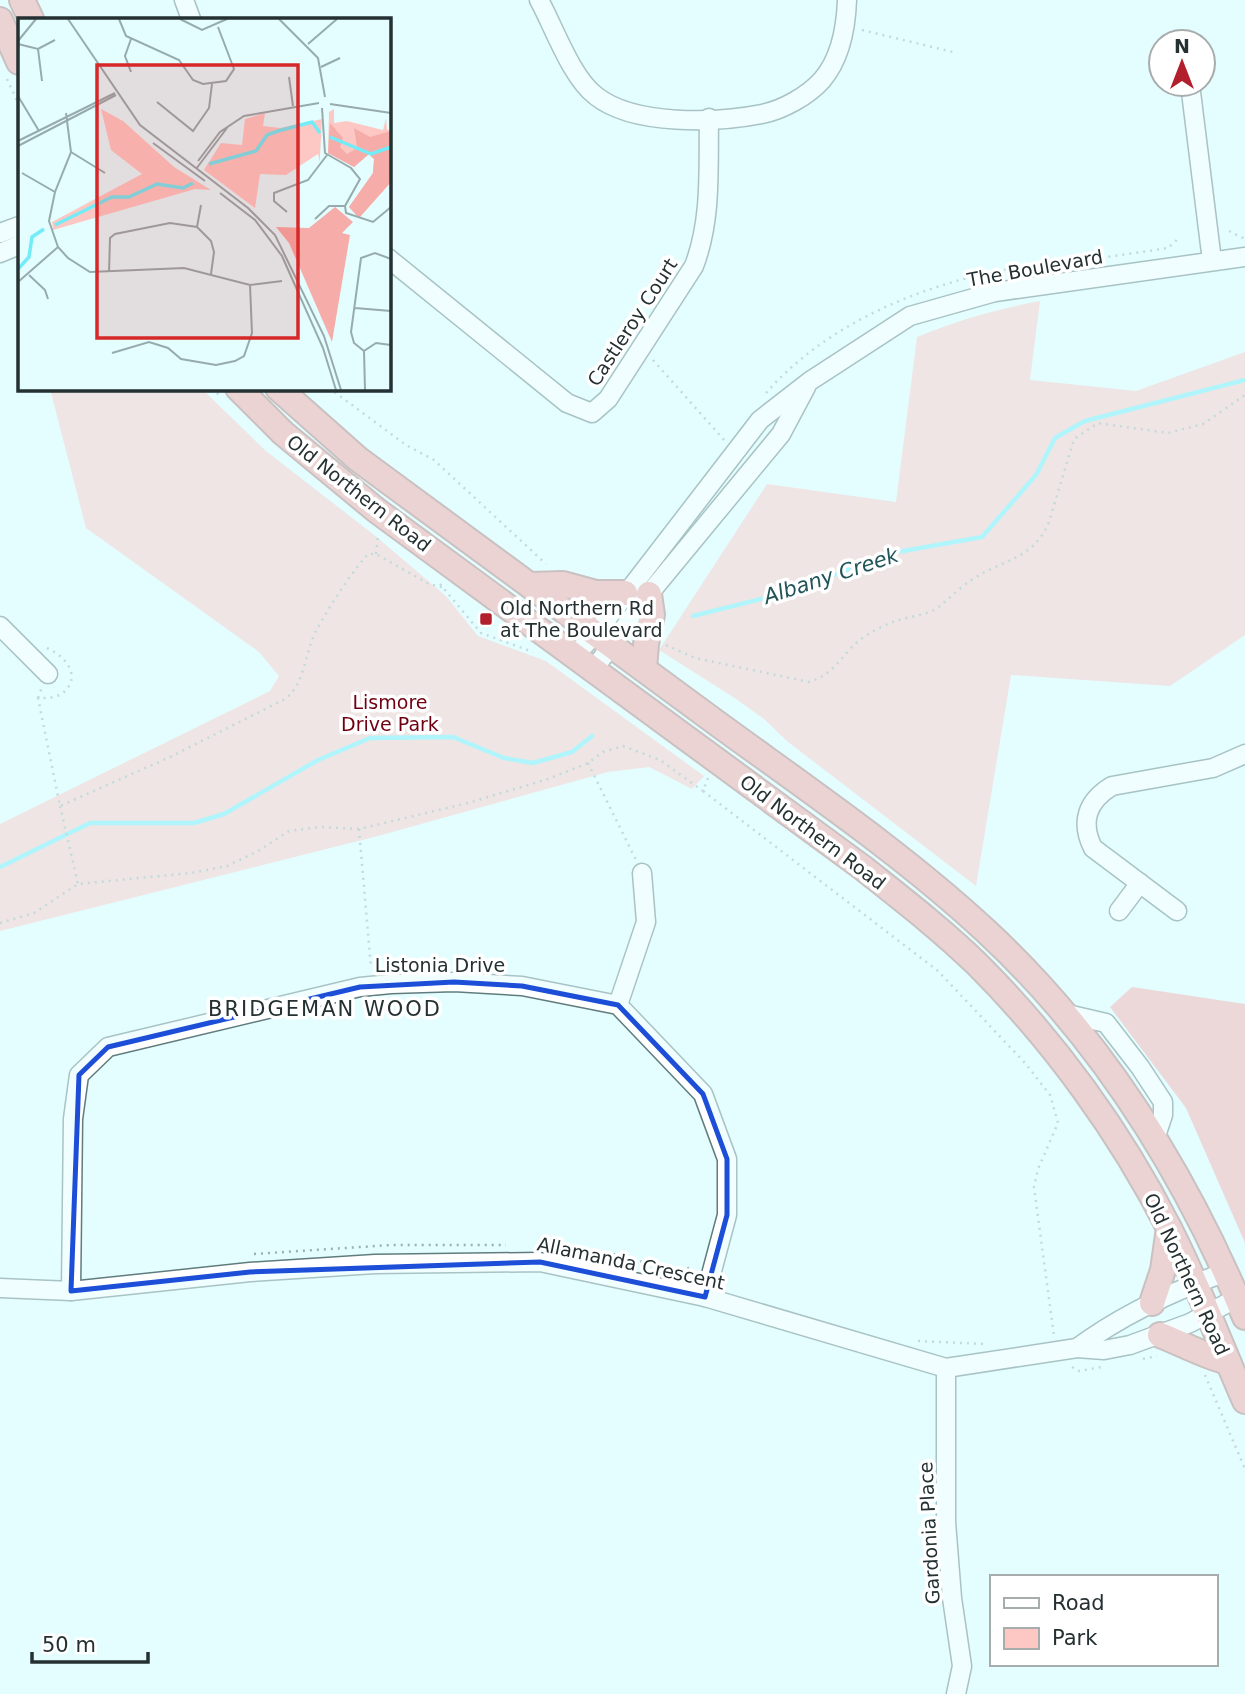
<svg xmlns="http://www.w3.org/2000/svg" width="1245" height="1694" font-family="'DejaVu Sans',sans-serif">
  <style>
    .green { fill: #fdc8c4 }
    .forest { fill: #f6aca8 }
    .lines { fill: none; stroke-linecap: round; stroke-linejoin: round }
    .stream { stroke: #72ecf6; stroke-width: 4.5 }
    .minor-casing { stroke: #607c7e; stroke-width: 21 }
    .highway-casing { stroke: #a97977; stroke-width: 28 }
    .path { stroke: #9cb0b2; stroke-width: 2.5; stroke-dasharray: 2 5; stroke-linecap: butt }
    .minor { stroke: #fff; stroke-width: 18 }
    .highway { stroke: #f1a19c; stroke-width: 24 }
    .marked { fill: none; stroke: #1d4ed8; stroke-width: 5; stroke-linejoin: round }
    .poi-dot { fill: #b2202d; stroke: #fff; stroke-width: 2.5 }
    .labels { text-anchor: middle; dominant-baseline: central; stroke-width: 7; stroke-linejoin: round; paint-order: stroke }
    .street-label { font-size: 19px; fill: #243031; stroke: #fff }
    .poi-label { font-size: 19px; fill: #243031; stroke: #fff; text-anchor: start }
    .park-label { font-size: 19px; fill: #700011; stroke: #fff }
    .water-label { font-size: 21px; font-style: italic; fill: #1f5458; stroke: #fff }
    .neighbourhood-label { font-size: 21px; letter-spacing: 2px; fill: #243031; stroke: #fff }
    .inset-river { fill: none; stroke: #72ecf6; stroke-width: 3.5 }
    .inset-road { fill: none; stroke: #97abad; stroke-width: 2 }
    .view { fill: #d62828; fill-opacity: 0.15; stroke: #d62828; stroke-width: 3.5 }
    .inset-edge { fill: none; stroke: #243031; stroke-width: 3.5 }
  </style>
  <rect width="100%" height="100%" fill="#e4fdff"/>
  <!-- green -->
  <g class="green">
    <path d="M1040 301 1030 380 1136 391 1245 352V635L1170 686 1011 675 976 886 788 742 764 719 736 699 659 650 767 484 896 502 917 337C958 320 997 309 1040 301Z"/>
    <polygon points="50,389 202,389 266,451 373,534 446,596 478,636 546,661 704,776 692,789 649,767 608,772 378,836 0,931 0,824 270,691 279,676 259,652 86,528"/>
  </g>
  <!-- forest -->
  <polygon class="forest" points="1132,987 1245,1004 1245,1243 1186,1108 1110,1007"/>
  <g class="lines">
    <!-- stream -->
    <g class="stream">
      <polyline points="693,616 789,592 892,553 982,537 1036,475 1055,438 1085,421 1245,380"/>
      <polyline points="0,867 90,823 194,823 224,814 318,760 370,738 453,737 504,758 533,763 572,752 592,736"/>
    </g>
    <defs>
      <g id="minor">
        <polyline points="184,0 191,19"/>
        <path d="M539 0C554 27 571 77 596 96 634 126 716 123 762 114 782 110 808 96 822 80 841 58 846 28 847 0"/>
        <polyline points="1190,84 1212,261"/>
        <polyline points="0,233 19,226"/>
        <polyline points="0,253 19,245"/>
        <path d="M388 258 567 403 592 413 608 399 694 266C712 219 708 169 709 118"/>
        <polyline points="0,626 48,674"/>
        <polyline points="575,655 596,633 760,420 810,381 910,316 995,292 1245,257"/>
        <polyline points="594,669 649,594 781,434 806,387"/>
        <polyline points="1119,911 1140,883"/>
        <path d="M1177 911 1093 848C1080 822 1087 801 1112 786L1213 768 1245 754"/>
        <polyline points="618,1005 646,922 642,873"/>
        <polyline points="1063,1013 1106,1023 1140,1067 1163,1102 1163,1115 1155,1139"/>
        <polyline points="0,1288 71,1291 250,1272 375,1264 540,1262 705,1297 946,1368 1077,1348 1104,1350 1130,1345 1190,1323 1237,1298"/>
        <polyline points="71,1291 73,1119 79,1075 108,1047 360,987 391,984 454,982 522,986 618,1005 703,1094 727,1159 727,1215 705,1297"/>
        <path d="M1077 1348C1123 1314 1173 1291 1226 1272"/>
        <polyline points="946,1368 946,1522 952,1598 962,1666 956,1694"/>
      </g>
      <g id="highway">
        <polyline points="22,0 31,19"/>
        <polyline points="0,20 19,62"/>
        <path d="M238 388 283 433 376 510 863 868C902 899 941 929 977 964 1054 1041 1121 1133 1170 1230 1198 1285 1220 1344 1245 1401"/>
        <path d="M278 388 358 459C478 547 598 635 718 724 810 791 904 855 987 932 1102 1039 1185 1173 1245 1317"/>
        <polyline points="530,585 563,584 596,593 625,593"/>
        <polyline points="644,669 646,644 652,615 649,594"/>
        <polyline points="1152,1303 1163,1270 1169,1228"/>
        <path d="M1160 1335C1183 1344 1204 1356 1228 1362"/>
      </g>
    </defs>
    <!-- minor casing -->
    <use href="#minor" class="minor-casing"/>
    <!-- highway casing -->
    <use href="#highway" class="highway-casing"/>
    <!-- path -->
    <g class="path">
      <polyline points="862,30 957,53"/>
      <polyline points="7,79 19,105"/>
      <polyline points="1229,231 1245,239"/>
      <polyline points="653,360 725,441"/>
      <polyline points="212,388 220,396"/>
      <polyline points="329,388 406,445 434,460 546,564"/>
      <path d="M766 393C821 330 903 293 983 274 1011 267 1039 266 1067 262 1101 258 1135 253 1168 248L1179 238"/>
      <polyline points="376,554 378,536"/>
      <polyline points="440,584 481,633 533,652"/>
      <path d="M666 645 695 658 809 682C840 672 842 650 867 635 875 630 886 624 896 621 907 617 920 616 932 611 944 605 957 589 970 581 1001 559 1033 561 1049 522L1074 439 1098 423 1168 433 1203 424 1245 395"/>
      <path d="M47 648C63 655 82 674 65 691 59 698 47 698 38 698L60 806 168 758 285 699C306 683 304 654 316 631 331 604 348 577 368 554H376L429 584 442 587"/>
      <polyline points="38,698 42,687"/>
      <polyline points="588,763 636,860"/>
      <polyline points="708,778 703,791 938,971 1025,1063 1050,1095 1058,1123 1038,1169 1034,1187 1054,1336"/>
      <polyline points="60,806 78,884"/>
      <polyline points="359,829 371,968"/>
      <polyline points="0,923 34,913 78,884 191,873 227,866 258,851 289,831 320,827 359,829 468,803 548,779 588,763 603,752 623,746 660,760 703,791"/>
      <polyline points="551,1246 575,1247 623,1256 677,1272 692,1267"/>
      <polyline points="254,1254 391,1245 506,1245"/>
      <polyline points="918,1341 984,1344"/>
      <polyline points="1143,1359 1157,1356"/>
      <polyline points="1072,1367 1079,1371 1102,1367"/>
      <polyline points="1205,1375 1245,1469"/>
    </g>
    <!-- minor -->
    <use href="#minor" class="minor"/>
    <!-- highway -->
    <use href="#highway" class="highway"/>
  </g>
  <!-- marked area -->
  <path d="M0 0H1245V1694H0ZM454 982 522 986 618 1005 703 1094 727 1159V1215L705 1297 540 1262 250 1272 71 1291 79 1075 108 1047 360 987Z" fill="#e4fdff" fill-opacity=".55" fill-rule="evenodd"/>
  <path class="marked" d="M454 982 522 986 618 1005 703 1094 727 1159V1215L705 1297 540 1262 250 1272 71 1291 79 1075 108 1047 360 987Z"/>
  <!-- markers -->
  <rect class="poi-dot" x="479" y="612" width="14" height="14" rx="3.5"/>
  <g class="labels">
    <!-- street labels -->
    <g class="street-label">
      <text transform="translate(1035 268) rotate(-10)">The Boulevard</text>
      <text transform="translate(632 322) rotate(-57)">Castleroy Court</text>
      <text transform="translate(359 493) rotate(38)">Old Northern Road</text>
      <text transform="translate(813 832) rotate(37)">Old Northern Road</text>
      <text x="440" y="965">Listonia Drive</text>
      <text transform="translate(631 1263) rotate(12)">Allamanda Crescent</text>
      <text transform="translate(1187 1274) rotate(65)">Old Northern Road</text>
      <text transform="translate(929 1533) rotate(-93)">Gardonia Place</text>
    </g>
    <!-- poi labels -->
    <g class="poi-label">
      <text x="500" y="608">Old Northern Rd<tspan x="500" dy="22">at The Boulevard</tspan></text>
    </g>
    <!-- park labels -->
    <g class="park-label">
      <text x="390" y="702">Lismore<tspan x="390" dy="22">Drive Park</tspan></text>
    </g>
    <!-- water labels -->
    <g class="water-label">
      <text transform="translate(831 576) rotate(-18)">Albany Creek</text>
    </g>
    <!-- neighbourhood labels -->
    <g class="neighbourhood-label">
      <text x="325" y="1009">BRIDGEMAN WOOD</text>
    </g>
  </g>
  <!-- overview -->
  <g transform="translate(18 18)">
    <rect width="373" height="373" fill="#e4fdff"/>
    <path d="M83 91 105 103 156 149 193 172 177 171 35 212 34 204 124 156 93 132ZM316 91V105L329 103 365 112 368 100 369 112H373V164L341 200 331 189 355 155 356 141 351 136 336 149 310 135 311 94ZM247 95 245 108 262 110 304 101 302 139V144L300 136 268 157 242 156 237 190 186 152 203 125 224 127 227 101Z" fill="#fdc8c4"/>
    <path d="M312 105 325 120 322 129 329 136 339 130 336 110 352 119 373 113V164L341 200 331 189 355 155 356 141 351 136 336 149 310 135ZM317 189 335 204 324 215 332 217 314 324 271 225 258 209 291 210Z" fill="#f6aca8"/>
    <path class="inset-river" d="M312 119 353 136 373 129M191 146 238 133 249 117 260 113 294 104 302 115M37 207 94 179H111L139 166 165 170 175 165M0 251 11 239 14 219 26 211"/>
    <path class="inset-road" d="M50 1 122 107 230 190 257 217 306 318 323 372M101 1 108 18 161 42 175 62 185 66 208 63 216 51 200 9M162 1 184 12 209 1M261 1 300 40 307 79M113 21 107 38 113 54M0 23 18 1M0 26 20 31 37 22M290 26 319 1M20 31 24 63M303 49 322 40M271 59 275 88M0 78 21 113M139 84 175 113 191 90 194 66M312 86 373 95M304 90 307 135 333 150 342 161 327 188 328 195 355 204 373 189M48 95 53 134 37 174 31 203 40 229 50 240 72 254 166 250 232 267 264 263M0 123 97 75M135 125 187 163M0 128 98 77M53 134 87 155M180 143 202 114 226 98 301 85M178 151 209 110M4 155 37 174M202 175 237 202 264 238 305 330 318 372M269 194 256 183V175L290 162 309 137M297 201 311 188H327M179 209 183 187M91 255 92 220 97 216 152 205 179 209 193 223 196 234 193 256M11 257 27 272 30 281M0 264 40 229M337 290 373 293M346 333 336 325 333 314 343 240 357 235 373 241M94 335 131 324 150 330 163 341 198 347 217 343 226 338 234 315 232 267M347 372 346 333 358 325 373 327"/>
    <path class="view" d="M79 47H280V320H79Z"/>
    <rect width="373" height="373" class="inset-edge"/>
  </g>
  <!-- legend -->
  <rect x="990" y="1575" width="228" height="91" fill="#ffffff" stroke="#a7acad" stroke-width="2"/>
  <rect x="1004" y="1598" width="35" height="10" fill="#ffffff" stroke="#a7acad" stroke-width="2"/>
  <text x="1052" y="1610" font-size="21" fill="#243031">Road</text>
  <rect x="1004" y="1628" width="35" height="21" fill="#fdc8c4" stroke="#a7acad" stroke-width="2"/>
  <text x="1052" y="1645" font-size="21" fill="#243031">Park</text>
  <!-- north arrow -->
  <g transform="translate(1182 63)"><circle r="33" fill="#ffffff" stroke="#a7acad" stroke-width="2"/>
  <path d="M0-5L12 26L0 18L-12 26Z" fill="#b2202d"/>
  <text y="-10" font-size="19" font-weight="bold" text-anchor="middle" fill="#243031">N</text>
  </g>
  <!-- scale -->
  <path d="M32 1652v10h116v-10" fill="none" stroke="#243031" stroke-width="3.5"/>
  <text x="42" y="1652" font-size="21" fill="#243031" stroke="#ffffff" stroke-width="5" paint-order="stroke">50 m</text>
</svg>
